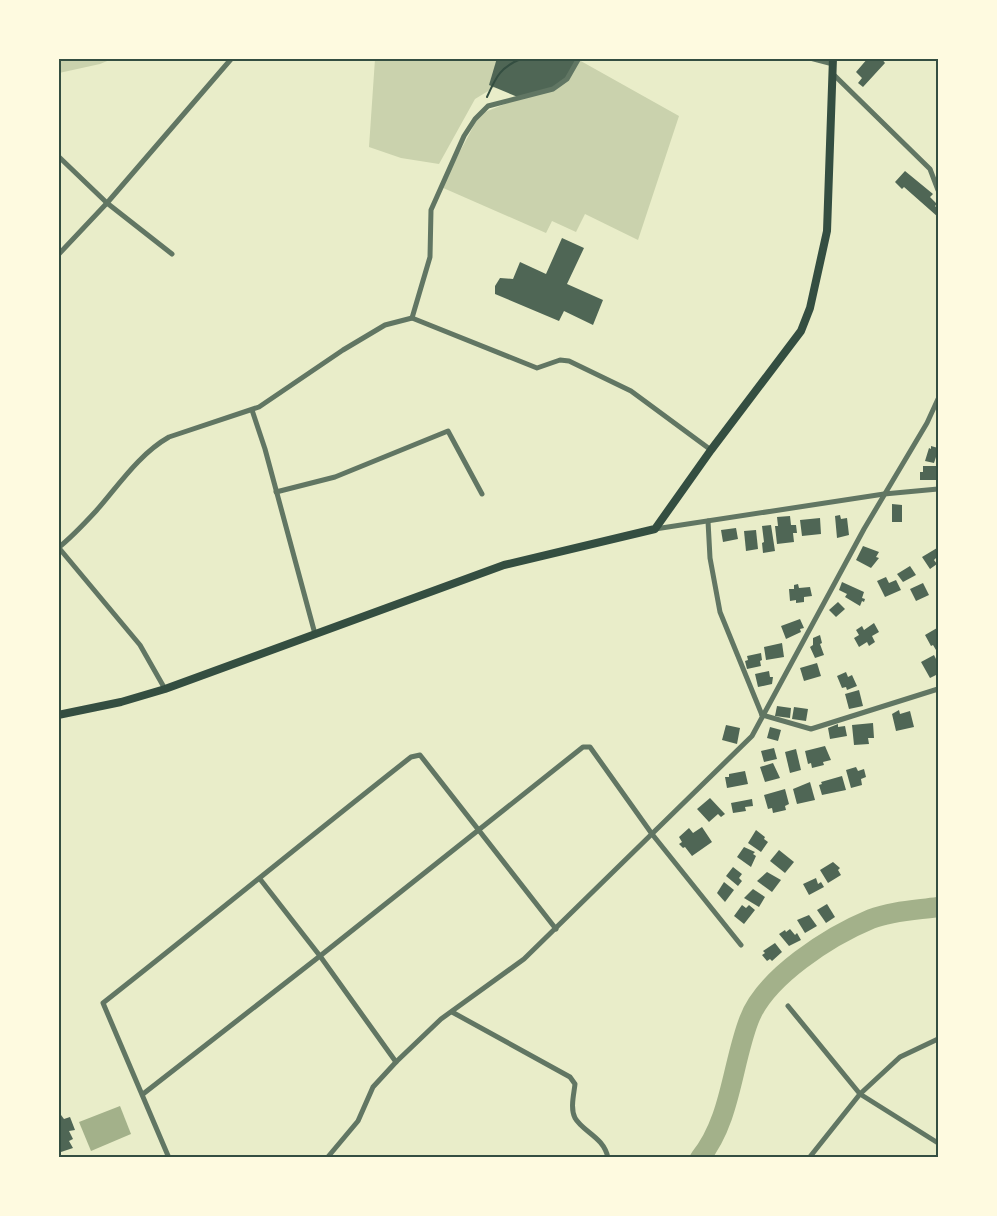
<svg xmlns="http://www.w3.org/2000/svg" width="997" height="1216" font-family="'PT Sans',sans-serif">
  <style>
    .green { fill: #cad2ad }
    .water { fill: #a3b18a }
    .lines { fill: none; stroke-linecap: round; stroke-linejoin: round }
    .river { stroke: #a3b18a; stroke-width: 20 }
    .building { fill: #4f6655 }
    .path { stroke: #344e41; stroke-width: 2 }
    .minor { stroke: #617663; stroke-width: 5 }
    .primary { stroke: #344e41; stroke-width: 8 }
    .neatline { fill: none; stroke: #344e41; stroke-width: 2 }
  </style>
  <rect width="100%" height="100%" fill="#e9edc9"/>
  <!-- green -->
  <g class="green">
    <polygon points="58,59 59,58 112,59 100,64 59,73"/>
    <polygon points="375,59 559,59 503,82 475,99 439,164 401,158 369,147"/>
    <polygon points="579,60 679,116 638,240 585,214 576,232 552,221 546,233 441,187 480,114 567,79"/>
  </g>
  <!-- water -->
  <polygon class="water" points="120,1106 131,1134 91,1151 79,1122"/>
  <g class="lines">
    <!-- river -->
    <path class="river" d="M700 1158C731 1120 732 1064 749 1020 765 977 830 936 871 919 891 911 917 910 938 907"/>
  </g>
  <!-- building -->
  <g class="building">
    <polygon points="497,58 579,58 567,79 553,89 520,98 489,85"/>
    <polygon points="868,58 881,58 885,63 863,87 858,83 862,78 856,72"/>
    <polygon points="905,171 933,194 930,197 937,204 935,206 938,209 938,217 904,187 902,189 895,182"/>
    <polygon points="562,238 584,248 567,284 603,300 593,325 564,311 559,321 495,294 495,286 500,278 513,279 520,262 546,274"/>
    <polygon points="931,446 938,448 938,458 936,457 934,463 925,461 929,448 931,449"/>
    <polygon points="923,466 938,466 938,480 920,480 920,472 923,472"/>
    <polygon points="892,504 902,505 902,522 892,522"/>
    <polygon points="840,515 841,519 847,518 849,535 837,538 835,516"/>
    <polygon points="790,516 791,525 796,525 797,533 793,533 794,542 777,544 775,526 778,526 777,517"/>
    <polygon points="820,518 821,534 802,536 800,520"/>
    <polygon points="771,525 775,551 763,553 762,543 764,542 762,526"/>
    <polygon points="736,528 738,539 723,542 721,530"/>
    <polygon points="756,530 758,549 746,551 744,531"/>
    <polygon points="863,546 879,552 876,557 879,558 871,568 856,560"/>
    <polygon points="937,548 938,556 934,560 937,564 930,569 922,557"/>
    <polygon points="910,566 916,575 903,582 897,574"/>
    <polygon points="886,577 889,583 896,580 901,590 885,597 877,581"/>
    <polygon points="842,582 864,592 862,598 865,599 864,602 862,601 860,606 845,597 847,594 839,590"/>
    <polygon points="923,583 929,595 916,601 910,589"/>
    <polygon points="798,584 799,588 810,587 812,596 804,597 804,602 796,603 796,600 790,601 789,589 794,589 794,585"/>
    <polygon points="838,602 845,609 836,617 829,610"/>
    <polygon points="800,619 804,628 800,629 801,632 786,639 781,626"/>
    <polygon points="874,623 879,632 872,636 875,642 869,646 867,642 859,647 854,638 859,635 856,630 862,626 864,630"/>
    <polygon points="937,628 938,632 938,649 936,650 933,645 931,646 925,635"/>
    <polygon points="820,635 822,643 820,644 824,655 815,658 810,647 813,645 813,638"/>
    <polygon points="782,643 784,657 766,660 764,647"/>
    <polygon points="761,653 762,660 760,661 761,666 747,669 745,661 748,660 747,656"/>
    <polygon points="934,655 938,663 938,679 936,675 930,678 921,662"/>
    <polygon points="817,663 821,676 804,681 800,668"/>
    <polygon points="769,671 770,677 773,677 772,684 758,687 755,674"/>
    <polygon points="846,672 848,677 852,675 857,686 847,690 846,687 842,688 837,676"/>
    <polygon points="859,690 863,706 849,709 845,694"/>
    <polygon points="777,706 791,708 790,718 775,716"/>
    <polygon points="794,707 808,709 806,721 792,719"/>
    <polygon points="899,710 900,714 910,711 914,727 896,731 892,714"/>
    <polygon points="873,723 874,738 868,738 869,744 854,745 852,725"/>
    <polygon points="838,724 838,727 845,726 847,736 830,739 828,728"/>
    <polygon points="726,725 740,728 737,744 722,740"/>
    <polygon points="770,727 781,730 778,741 767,738"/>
    <polygon points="825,746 831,760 823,762 824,765 812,768 811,763 808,764 805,751"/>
    <polygon points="774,748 777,759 764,762 761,751"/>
    <polygon points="796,749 801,770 790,773 785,752"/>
    <polygon points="773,763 780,778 765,782 760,767"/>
    <polygon points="856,767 858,771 864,769 866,777 861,779 862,785 851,788 846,770"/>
    <polygon points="745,771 748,784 727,788 725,777 729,777 729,774"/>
    <polygon points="842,776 846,790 822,795 819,785 822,784 821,782"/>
    <polygon points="810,782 815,800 797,804 793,789"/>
    <polygon points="785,789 789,804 785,806 786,810 773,813 772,808 768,809 764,795"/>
    <polygon points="710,798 725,814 721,817 718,814 709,822 697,809"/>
    <polygon points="752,799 753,806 745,807 746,811 733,813 731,803"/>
    <polygon points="702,827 712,842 692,856 685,847 683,848 679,844 682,842 679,837 689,828 693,833"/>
    <polygon points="756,830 765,837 764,839 768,842 761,852 748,843"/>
    <polygon points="744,847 755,852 753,854 756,856 751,867 737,857"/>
    <polygon points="779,850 794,862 785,873 770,861"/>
    <polygon points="833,862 840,868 838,870 841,875 828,883 820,870"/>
    <polygon points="733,867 742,874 739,878 742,881 738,886 726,876"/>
    <polygon points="767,872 781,880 772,892 757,881"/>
    <polygon points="816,878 818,884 821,882 824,887 809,895 803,884"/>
    <polygon points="724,882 734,890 725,902 717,893"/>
    <polygon points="753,889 765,897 759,907 744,898"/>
    <polygon points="827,904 835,917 826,923 817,910"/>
    <polygon points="742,905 746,908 749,905 755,910 744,924 734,916"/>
    <polygon points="809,915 817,926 805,933 797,920"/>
    <polygon points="790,929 795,935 797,933 801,940 789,946 779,934 785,930 786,932"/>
    <polygon points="775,943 782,952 772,961 770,959 767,961 762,955 765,953 763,951"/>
    <polygon points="58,1111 64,1119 70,1117 75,1130 69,1131 73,1139 69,1141 73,1148 58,1153"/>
  </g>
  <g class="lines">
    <!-- path -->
    <path class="path" d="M487 97C496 77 500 67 523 58"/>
    <!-- minor -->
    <g class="minor">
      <polyline points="810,58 833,64"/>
      <polyline points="833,74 930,169 938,190"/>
      <polyline points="58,156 107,203 172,254"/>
      <polyline points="58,255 107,203 232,58"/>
      <polyline points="412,318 430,257 431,210 464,136 475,119 488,106 553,89 567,79 579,58"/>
      <polyline points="252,410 265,449 315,634"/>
      <polyline points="276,492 335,477 448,431 482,494"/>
      <polyline points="708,521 710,558 720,612 762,715"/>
      <polyline points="655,529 884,494 938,489"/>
      <path d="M58 548C72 537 84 524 96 511 118 486 139 454 169 437L259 407 343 350 385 325 412 318 537 368 560 360 569 361 631 391 711 450"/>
      <polyline points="59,548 140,645 165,689"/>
      <polyline points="762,715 811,729 938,689"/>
      <polyline points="260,879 320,956 396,1062"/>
      <polyline points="788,1006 860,1094 938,1143"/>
      <path d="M452 1012 570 1077 575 1084C574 1094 570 1108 575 1118 583 1132 604 1137 608 1158"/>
      <polyline points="143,1094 320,956 583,747 590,747 652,834 741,945"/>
      <path d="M169 1158 103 1003C206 922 308 838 411 757L420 755 556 929"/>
      <polyline points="327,1158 358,1121 373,1087 396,1062 441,1019 524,959 752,736 864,529 927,423 938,399"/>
      <polyline points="809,1158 860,1094 900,1057 938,1039"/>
    </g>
    <!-- primary -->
    <polyline class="primary" points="58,715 121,702 165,689 504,565 655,529 711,450 801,331 810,308 827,231 833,58"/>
  </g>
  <!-- border -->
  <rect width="997" height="1216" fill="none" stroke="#fefae0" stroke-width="120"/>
  <rect x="60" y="60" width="877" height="1096" class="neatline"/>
</svg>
